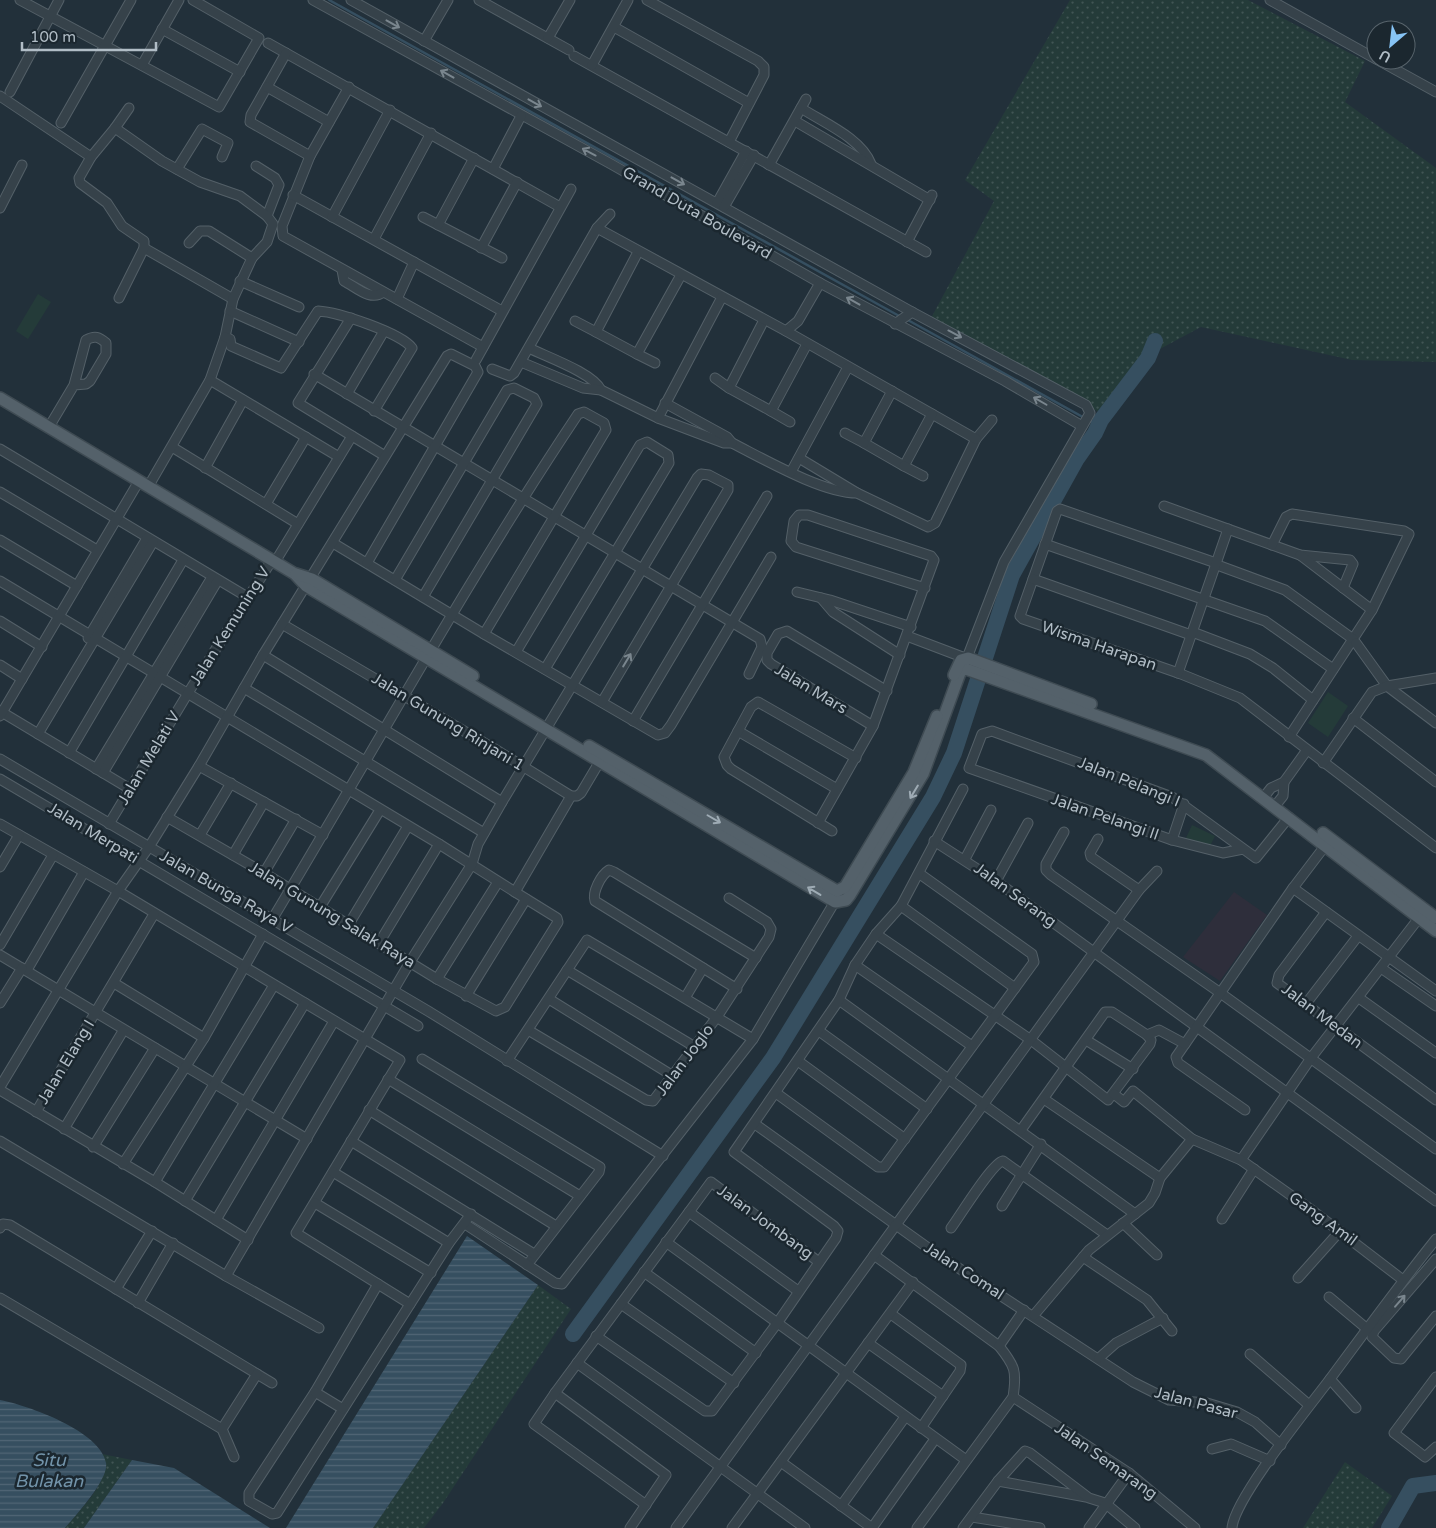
<svg xmlns="http://www.w3.org/2000/svg" width="1436" height="1528" font-family="'Varela Round',sans-serif">
  <style>
    .medical { fill: #2e2e3b }
    .green { fill: url(#green-dots) }
    .pitch { fill: #243b39 }
    .water { fill: url(#water-rules) }
    .lines { fill: none; stroke-linecap: round; stroke-linejoin: round }
    .stream { stroke: #364f60; stroke-width: 2.5 }
    .river { stroke: #364f60; stroke-width: 16 }
    .minor-casing { stroke: #546068; stroke-width: 11 }
    .major-casing { stroke: #3f4b53; stroke-width: 14 }
    .minor { stroke: #36424a; stroke-width: 9 }
    .major { stroke: #54616a; stroke-width: 11 }
    .oneway { stroke: #7a868e }
    .oneway2 { stroke: #9eabb4 }
    .labels { text-anchor: middle; dominant-baseline: central; stroke-width: 5; stroke-linejoin: round; paint-order: stroke }
    .street-label { font-size: 16px; fill: #b1bdc6; stroke: #1b272f }
    .water-label { font-size: 18px; font-style: italic; fill: #7293a9; stroke: #1b272f }
  </style>
  <defs>
    <pattern id="green-dots" width="8" height="8" patternUnits="userSpaceOnUse" patternTransform="scale(1.25)"><rect width="8" height="8" fill="#243b39"/><path d="M2 2h.1M6 6h.1" fill="none" stroke="#415554" stroke-width="1.8" stroke-linecap="round"/></pattern>
    <pattern id="water-rules" width="6" height="5" patternUnits="userSpaceOnUse" patternTransform="scale(1.25)"><rect width="6" height="5" fill="#364f60"/><path d="M0 2.5h6" fill="none" stroke="#516675"/></pattern>
  </defs>
  <rect width="100%" height="100%" fill="#22303a"/>
  <!-- medical -->
  <polygon class="medical" points="1234,892 1267,915 1220,981 1183,957"/>
  <!-- green -->
  <g class="green">
    <polygon points="1070,0 1248,0 1365,61 1345,102 1436,168 1436,362 1352,360 1201,327 1158,350 1108,417 930,320 994,201 965,180"/>
    <polygon points="538,1285 571,1309 443,1503 424,1528 373,1528"/>
    <path d="M102 1454 132 1460 84 1528H65C80 1509 114 1479 102 1454Z"/>
    <polygon points="1345,1462 1392,1496 1372,1528 1303,1528"/>
  </g>
  <!-- pitch -->
  <g class="pitch">
    <polygon points="38,294 51,302 28,339 16,331"/>
    <polygon points="1328,692 1348,706 1328,737 1308,723"/>
    <polygon points="1192,825 1215,836 1209,848 1186,838"/>
  </g>
  <!-- water -->
  <g class="water">
    <polygon points="467,1236 538,1285 373,1528 286,1528"/>
    <path d="M0 1400C27 1405 101 1431 106 1463 109 1479 76 1515 65 1528H0Z"/>
    <polygon points="132,1460 174,1468 270,1528 84,1528"/>
  </g>
  <g class="lines">
    <!-- stream -->
    <g class="stream">
      <polyline points="329,0 901,317"/>
      <polyline points="906,319 1099,426"/>
    </g>
    <!-- river -->
    <g class="river">
      <polyline points="573,1334 773,1058 933,797 954,753 1012,575 1076,460 1095,433 1101,420 1148,358 1155,341"/>
      <polyline points="1389,1528 1413,1486 1436,1483"/>
    </g>
    <defs>
      <g id="minor">
        <polyline points="20,0 219,107 259,38 193,0"/>
        <polyline points="313,0 611,164 820,283 1005,381 1082,426"/>
        <polyline points="351,0 912,312 1086,405 1090,413 1004,562 965,663"/>
        <polyline points="479,0 569,50"/>
        <polyline points="647,0 758,61 764,67 764,75 729,142"/>
        <polyline points="1270,0 1376,59"/>
        <polyline points="614,27 749,103"/>
        <polyline points="162,29 240,72"/>
        <polyline points="548,38 570,0"/>
        <polyline points="424,41 448,0"/>
        <polyline points="268,43 560,207"/>
        <polyline points="286,53 251,115 250,122 310,156"/>
        <polyline points="574,56 926,252"/>
        <polyline points="1378,60 1436,92"/>
        <polyline points="142,65 179,0"/>
        <polyline points="592,65 628,0"/>
        <polyline points="267,87 329,122"/>
        <polyline points="349,87 310,156 282,226 283,236 483,347"/>
        <polyline points="10,92 59,0"/>
        <polyline points="0,96 91,157"/>
        <path d="M801 108C824 123 861 138 871 164"/>
        <polyline points="795,121 930,200"/>
        <polyline points="61,123 131,0"/>
        <polyline points="115,128 129,108"/>
        <polyline points="769,165 806,99"/>
        <polyline points="256,166 275,178 279,185 267,216"/>
        <polyline points="177,169 202,129 228,143 222,157"/>
        <polyline points="493,169 521,116"/>
        <polyline points="293,195 502,311"/>
        <polyline points="717,203 746,151"/>
        <polyline points="724,207 754,155"/>
        <polyline points="0,208 22,165"/>
        <polyline points="332,217 390,110"/>
        <polyline points="423,217 502,258"/>
        <polyline points="438,225 474,158"/>
        <polyline points="597,228 610,214"/>
        <polyline points="374,239 431,133"/>
        <polyline points="907,242 932,195"/>
        <polyline points="189,243 200,231 209,231 252,258"/>
        <polyline points="144,248 233,299"/>
        <polyline points="481,248 517,182"/>
        <polyline points="638,252 596,332 637,354 681,275"/>
        <path d="M342 270 344 281C356 287 371 302 383 292"/>
        <polyline points="240,281 299,307"/>
        <polyline points="119,298 144,248 144,241 122,226 107,203 80,183 79,178 91,157 115,128 162,161 200,182 240,196 267,216 273,224 267,242 252,258 233,299 225,337 210,380"/>
        <polyline points="397,299 414,262"/>
        <polyline points="230,311 299,342"/>
        <polyline points="351,318 298,403 385,456"/>
        <polyline points="764,320 729,388 771,411 807,344"/>
        <polyline points="575,321 596,332"/>
        <polyline points="895,324 912,312"/>
        <polyline points="786,331 798,321 820,283"/>
        <path d="M225 337 230 339 231 346 281 368 318 311C338 312 401 333 412 348L374 411"/>
        <path d="M529 348C547 357 593 373 601 390"/>
        <polyline points="637,354 655,363"/>
        <polyline points="476,360 571,189"/>
        <path d="M521 362 583 388 601 390 658 418 724 443H732C764 459 822 493 857 493L928 527 935 523 976 439 992 420"/>
        <polyline points="492,369 510,376 514,373 597,228 786,331 976,439"/>
        <polyline points="314,374 760,639 762,647 749,674"/>
        <polyline points="715,378 729,388"/>
        <polyline points="892,391 864,443 904,466 932,414"/>
        <polyline points="347,394 384,331"/>
        <polyline points="665,403 727,437 732,443"/>
        <polyline points="771,411 790,422"/>
        <polyline points="658,418 722,297"/>
        <path d="M49 427 74 385 86 340C95 335 99 337 106 343V354L90 381 86 384 74 385"/>
        <polyline points="845,433 864,443"/>
        <polyline points="172,447 298,524"/>
        <polyline points="0,449 249,598"/>
        <polyline points="799,458 857,493"/>
        <polyline points="904,466 923,476"/>
        <polyline points="205,468 243,400"/>
        <polyline points="791,472 848,367"/>
        <polyline points="148,487 210,380 339,457"/>
        <polyline points="0,492 97,550"/>
        <polyline points="266,504 306,437"/>
        <polyline points="1164,506 1300,555 1350,560 1353,564 1343,588"/>
        <polyline points="0,540 77,586"/>
        <polyline points="333,543 484,634 658,735 665,733 671,725 771,557"/>
        <polyline points="1045,544 1265,621 1333,669"/>
        <polyline points="1272,545 1286,517 1292,514 1404,531 1409,534 1372,610 1289,737"/>
        <polyline points="1300,555 1372,610"/>
        <polyline points="275,562 352,436"/>
        <polyline points="1216,563 1060,509 1057,511 1020,616 1023,619 1181,674 1240,698 1436,848"/>
        <polyline points="1220,566 1285,590 1353,639"/>
        <polyline points="1033,579 1191,635"/>
        <polyline points="395,580 507,390 514,388 534,398 537,404 423,597"/>
        <polyline points="0,581 439,844 515,892 571,796"/>
        <polyline points="797,592 830,600 911,627"/>
        <polyline points="821,598 833,612 900,655"/>
        <polyline points="0,621 42,647"/>
        <polyline points="282,624 498,751 571,796 577,796 581,793 600,761"/>
        <polyline points="1195,633 1250,654 1273,668 1313,700"/>
        <polyline points="907,636 965,658"/>
        <polyline points="88,638 147,538"/>
        <polyline points="1356,643 1387,686 1436,723"/>
        <polyline points="516,652 640,445 647,442 668,455 669,463 545,669"/>
        <polyline points="263,655 502,802"/>
        <polyline points="0,665 22,679"/>
        <polyline points="1178,673 1228,529"/>
        <polyline points="244,688 484,833"/>
        <polyline points="0,711 130,789"/>
        <polyline points="0,716 139,481"/>
        <polyline points="1353,718 1436,782"/>
        <polyline points="633,721 767,496"/>
        <polyline points="873,726 771,664 767,660 767,653 778,634 787,631 887,691"/>
        <polyline points="738,731 837,789"/>
        <polyline points="38,734 153,542"/>
        <polyline points="69,753 183,560"/>
        <polyline points="0,759 428,1011 663,1156"/>
        <polyline points="1323,763 1372,692 1387,686 1436,678"/>
        <polyline points="199,766 323,835"/>
        <polyline points="96,769 212,577"/>
        <polyline points="103,773 218,580"/>
        <polyline points="0,779 418,1026"/>
        <polyline points="1264,797 1271,788 1284,782 1307,750"/>
        <polyline points="1275,806 1283,796 1284,782"/>
        <polyline points="167,817 264,873 437,979 496,1011 505,1007 558,922 557,918 515,892"/>
        <polyline points="818,823 873,726 934,560 931,556 808,515 799,515 794,521 791,541 796,547 925,588"/>
        <polyline points="0,824 118,891 400,1060 296,1233 410,1304"/>
        <polyline points="109,824 188,693 272,560"/>
        <polyline points="832,831 731,769 727,765 724,757 751,707 758,702 856,758"/>
        <polyline points="1064,832 1046,864 1046,870 1051,875 1219,992 1436,1149"/>
        <polyline points="200,835 231,783"/>
        <polyline points="1098,839 1090,853 1091,857 1139,890"/>
        <polyline points="1172,840 1184,804"/>
        <polyline points="934,841 996,881 1436,1201"/>
        <polyline points="1243,849 1223,853 1172,840 969,768 982,734 992,731 1172,797 1256,858 1289,817"/>
        <polyline points="233,855 264,802"/>
        <polyline points="965,859 991,810"/>
        <polyline points="0,867 19,835"/>
        <polyline points="264,873 296,819"/>
        <polyline points="996,881 1028,823"/>
        <polyline points="1293,888 1436,991"/>
        <polyline points="901,906 1015,988"/>
        <polyline points="320,907 380,810"/>
        <polyline points="1326,912 1279,975 1277,983 1436,1100"/>
        <path d="M273 918C374 750 469 577 578 414L584 412 604 423 606 430 484 634"/>
        <polyline points="349,924 408,826"/>
        <polyline points="876,934 1031,1040 1108,1100 1150,1044 1151,1040 1147,1035"/>
        <polyline points="379,943 439,844"/>
        <polyline points="0,945 53,855"/>
        <polyline points="0,955 307,1139"/>
        <polyline points="855,965 972,1046"/>
        <polyline points="1381,968 1436,1006"/>
        <polyline points="27,970 84,872"/>
        <polyline points="567,970 695,1047"/>
        <polyline points="437,979 498,882"/>
        <polyline points="114,983 204,1038"/>
        <path d="M737 989 595 901C592 892 601 875 609 870L614 872 756 958"/>
        <polyline points="466,996 526,899"/>
        <polyline points="685,998 703,968"/>
        <polyline points="1359,998 1436,1053"/>
        <polyline points="549,999 673,1076"/>
        <polyline points="839,1000 1135,1214"/>
        <polyline points="0,1003 22,968"/>
        <polyline points="1305,1005 1358,936"/>
        <polyline points="528,1030 646,1100 653,1101 717,1017 769,937 771,929 767,922 729,898"/>
        <polyline points="819,1031 927,1109"/>
        <polyline points="1086,1040 1133,1069"/>
        <polyline points="422,1059 600,1167 599,1172 527,1265"/>
        <polyline points="507,1061 587,940 753,1039"/>
        <polyline points="798,1061 905,1139"/>
        <polyline points="388,1079 580,1196"/>
        <polyline points="0,1087 118,891 149,847 199,766 263,655 447,356 451,354 475,366 478,372 367,563"/>
        <polyline points="0,1090 155,1182 248,1240"/>
        <polyline points="776,1093 878,1167 884,1167 1034,962 1032,954 920,874"/>
        <polyline points="1114,1094 1124,1102 1133,1091 1192,1139"/>
        <polyline points="1044,1099 1160,1178"/>
        <polyline points="369,1110 556,1226"/>
        <polyline points="1245,1110 1178,1063 1176,1057 1293,888 1328,842"/>
        <polyline points="36,1112 154,914"/>
        <polyline points="755,1124 931,1250 1133,1382 1169,1400 1207,1403 1237,1412 1255,1422 1281,1445"/>
        <polyline points="64,1129 123,1031"/>
        <polyline points="1021,1130 1105,1012 1112,1012 1147,1035 1159,1030 1185,1044"/>
        <polyline points="0,1141 226,1276 319,1328"/>
        <polyline points="351,1141 534,1254"/>
        <polyline points="93,1147 155,1048"/>
        <polyline points="1241,1160 1311,1058 1422,914"/>
        <polyline points="123,1164 204,1038 263,934"/>
        <polyline points="333,1172 449,1243"/>
        <polyline points="155,1182 274,985"/>
        <polyline points="185,1201 305,1003"/>
        <polyline points="315,1203 431,1273"/>
        <polyline points="1002,1206 1041,1144"/>
        <polyline points="689,1212 711,1182 819,1262"/>
        <polyline points="1222,1219 1254,1169"/>
        <polyline points="216,1220 334,1021"/>
        <polyline points="1123,1223 1157,1255"/>
        <polyline points="465,1224 555,1283 562,1284 753,1039 837,898"/>
        <polyline points="0,1228 3,1224 10,1225 272,1383"/>
        <path d="M951 1228C960 1216 992 1163 1003 1161L1107 1235"/>
        <polyline points="666,1242 966,1460"/>
        <path d="M874 1255 999 1346C1015 1366 1017 1371 1013 1397L917 1528"/>
        <polyline points="1083,1257 1147,1300 1172,1331"/>
        <polyline points="1436,1259 1374,1331 1372,1337 1394,1358 1401,1359 1436,1316"/>
        <polyline points="644,1272 756,1353"/>
        <polyline points="226,1276 410,962 472,864 478,844 502,802 697,478 701,474 709,475 728,485 728,490 602,702"/>
        <polyline points="1298,1278 1340,1231"/>
        <polyline points="378,1284 315,1392 249,1493 249,1501 272,1514 277,1513 449,1243 471,1214"/>
        <polyline points="116,1289 152,1231"/>
        <polyline points="1329,1297 1366,1328"/>
        <polyline points="0,1298 222,1429 234,1457"/>
        <polyline points="138,1303 173,1243"/>
        <polyline points="621,1304 734,1383"/>
        <polyline points="891,1314 961,1365 960,1371 921,1428"/>
        <polyline points="1034,1315 1089,1250 1149,1203 1155,1193 1160,1178 1192,1139 1241,1160 1313,1211 1403,1280"/>
        <polyline points="596,1336 705,1411 712,1411 778,1322 836,1238 838,1231 834,1226 734,1152 839,1000 855,965 876,934 901,906 963,789"/>
        <polyline points="868,1343 943,1396"/>
        <polyline points="999,1346 1024,1310"/>
        <polyline points="1250,1354 1309,1405"/>
        <polyline points="1099,1358 1116,1343 1163,1318"/>
        <polyline points="577,1363 805,1528"/>
        <polyline points="1436,1377 1394,1433 1425,1457 1436,1447"/>
        <polyline points="1330,1379 1356,1408"/>
        <polyline points="315,1392 343,1409"/>
        <polyline points="555,1393 666,1475 630,1528"/>
        <polyline points="1013,1397 1129,1473 1195,1528"/>
        <polyline points="222,1429 257,1374"/>
        <polyline points="1212,1449 1231,1444 1270,1461"/>
        <polyline points="781,1462 872,1528"/>
        <polyline points="998,1481 1086,1497"/>
        <polyline points="646,1505 534,1424 555,1393 689,1212 798,1291"/>
        <polyline points="841,1506 905,1417"/>
        <polyline points="972,1517 1040,1528"/>
        <polyline points="676,1528 1139,890 1157,871"/>
        <polyline points="732,1528 913,1282"/>
        <polyline points="872,1528 935,1439"/>
        <polyline points="963,1528 998,1481 1025,1451 1030,1453 1089,1498 1105,1503 1135,1528"/>
        <polyline points="1089,1528 1129,1473"/>
        <path d="M1232 1528C1234 1499 1309 1407 1330 1379 1365 1332 1399 1285 1436 1239"/>
      </g>
      <g id="major">
        <polyline points="0,398 275,562 295,574 306,586 835,902 846,900 850,895 923,774 961,670 966,669 1206,755 1436,931"/>
        <polyline points="296,574 312,579 473,676"/>
        <polyline points="954,675 961,660 968,658 1091,704"/>
        <polyline points="589,746 837,891 845,887 914,772 937,716"/>
        <polyline points="1323,833 1436,918"/>
      </g>
    </defs>
    <!-- minor casing -->
    <use href="#minor" class="minor-casing"/>
    <!-- major casing -->
    <use href="#major" class="major-casing"/>
    <!-- minor -->
    <use href="#minor" class="minor"/>
    <!-- major -->
    <use href="#major" class="major"/>
  </g>
  <!-- one-way arrows -->
  <defs><path id="oneway-shaft" d="M-6 0H5M1.5-3L5.5 0L1.5 3" fill="none" stroke-width="1.6" stroke-linecap="round" stroke-linejoin="round" transform="scale(1.25)"/></defs>
  <g class="oneway">
    <use href="#oneway-shaft" transform="translate(393 24) rotate(29)"/>
    <use href="#oneway-shaft" transform="translate(447 74) rotate(-151)"/>
    <use href="#oneway-shaft" transform="translate(535 103) rotate(29)"/>
    <use href="#oneway-shaft" transform="translate(589 152) rotate(-152)"/>
    <use href="#oneway-shaft" transform="translate(678 181) rotate(29)"/>
    <use href="#oneway-shaft" transform="translate(853 301) rotate(-151)"/>
    <use href="#oneway-shaft" transform="translate(955 334) rotate(28)"/>
    <use href="#oneway-shaft" transform="translate(1040 401) rotate(-150)"/>
    <use href="#oneway-shaft" transform="translate(627 660) rotate(-59)"/>
    <use href="#oneway-shaft" transform="translate(1400 1301) rotate(-49)"/>
  </g>
  <g class="oneway2">
    <use href="#oneway-shaft" transform="translate(914 792) rotate(121)"/>
    <use href="#oneway-shaft" transform="translate(714 819) rotate(30)"/>
    <use href="#oneway-shaft" transform="translate(814 891) rotate(-149)"/>
  </g>
  <g class="labels">
    <!-- street labels -->
    <g class="street-label">
      <text transform="translate(697 213) rotate(30)">Grand Duta Boulevard</text>
      <text transform="translate(230 626) rotate(-58)">Jalan Kemuning V</text>
      <text transform="translate(1099 646) rotate(19)">Wisma Harapan</text>
      <text transform="translate(811 689) rotate(31)">Jalan Mars</text>
      <text transform="translate(448 722) rotate(31)">Jalan Gunung Rinjani 1</text>
      <text transform="translate(149 758) rotate(-59)">Jalan Melati V</text>
      <text transform="translate(1129 782) rotate(22)">Jalan Pelangi I</text>
      <text transform="translate(1105 817) rotate(19)">Jalan Pelangi II</text>
      <text transform="translate(93 833) rotate(31)">Jalan Merpati</text>
      <text transform="translate(226 892) rotate(30)">Jalan Bunga Raya V</text>
      <text transform="translate(1015 895) rotate(36)">Jalan Serang</text>
      <text transform="translate(332 915) rotate(31)">Jalan Gunung Salak Raya</text>
      <text transform="translate(1322 1016) rotate(37)">Jalan Medan</text>
      <text transform="translate(685 1060) rotate(-53)">Jalan Joglo</text>
      <text transform="translate(66 1062) rotate(-59)">Jalan Elang I</text>
      <text transform="translate(1323 1219) rotate(36)">Gang Amil</text>
      <text transform="translate(765 1222) rotate(36)">Jalan Jombang</text>
      <text transform="translate(964 1271) rotate(33)">Jalan Comal</text>
      <text transform="translate(1196 1403) rotate(15)">Jalan Pasar</text>
      <text transform="translate(1106 1461) rotate(35)">Jalan Semarang</text>
    </g>
    <!-- water labels -->
    <g class="water-label">
      <text x="49" y="1460">Situ<tspan x="49" dy="21">Bulakan</tspan></text>
    </g>
  </g>
  <!-- north arrow -->
  <g transform="translate(1391 45) rotate(208)"><circle r="24" fill="#1b272f" stroke="#57636b"/>
  <path d="M0-4L9 19L0 12L-9 19Z" fill="#87c4f5"/>
  <text y="-8" font-size="14" font-weight="bold" text-anchor="middle" fill="#b1bdc6">U</text>
  </g>
  <!-- scale -->
  <path d="M22 42v8h134v-8" fill="none" stroke="#b1bdc6" stroke-width="2.5"/>
  <text x="30" y="42" font-size="15" fill="#b1bdc6" stroke="#1b272f" stroke-width="4" paint-order="stroke">100 m</text>
</svg>
